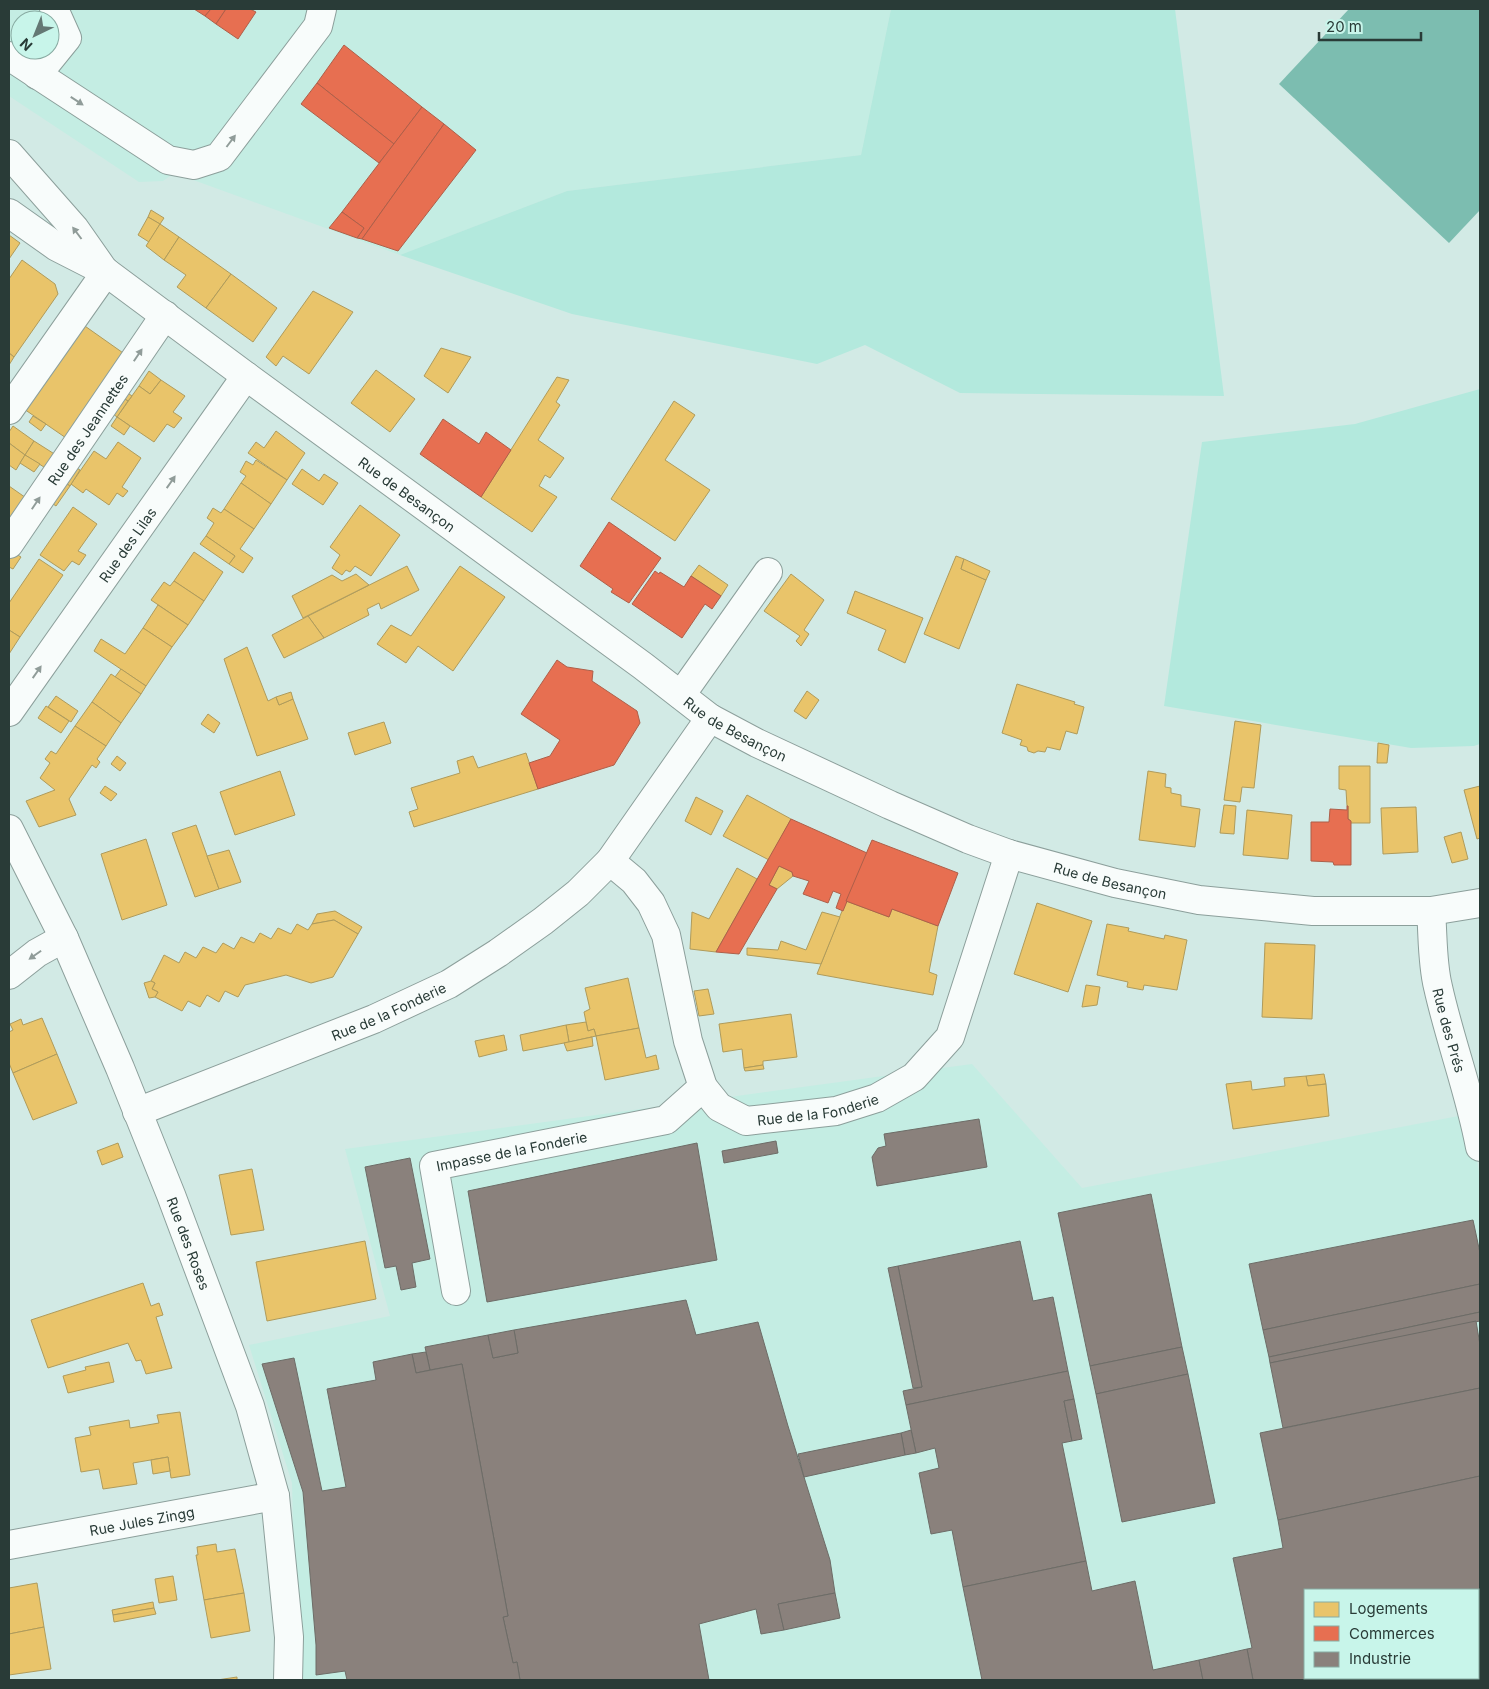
<svg xmlns="http://www.w3.org/2000/svg" width="1489" height="1689" font-family="Inter,sans-serif">
  <style>
    .built { fill: #c4ede3; fill-rule: evenodd }
    .green { fill: #b3e9dd }
    .water { fill: #7cbdb0 }
    .homes { fill: #e9c46a; stroke: #af9b5b }
    .shops { fill: #e76f51; stroke: #ae5f49 }
    .industry { fill: #8a817c; stroke: #6d6c67; fill-rule: evenodd }
    .lines { fill: none; stroke-linecap: round; stroke-linejoin: round }
    .minor-casing { stroke: #8c9f9b; stroke-width: 30 }
    .major-casing { stroke: #8c9f9b; stroke-width: 30 }
    .minor { stroke: #f8fcfb; stroke-width: 28 }
    .major { stroke: #f8fcfb; stroke-width: 28 }
    .oneway { fill: #909c99 }
    .labels { text-anchor: middle; dominant-baseline: central; stroke-width: 5; stroke-linejoin: round; paint-order: stroke }
    .street-label { font-size: 14px; fill: #293b37; stroke: #c8f5ea }
  </style>
  <rect width="100%" height="100%" fill="#d2eae5"/>
  <!-- built -->
  <g class="built">
    <path d="M9 9H891L861 155 567 191 400 255 174 173 163 181 139 182 9 96ZM20 20H50V50H20Z"/>
    <path d="M972 1064 1082 1188 1469 1114 1480 1178V1680H297L292 1483 249 1345 390 1316 345 1149ZM1305 1590H1478V1678H1305Z"/>
  </g>
  <!-- green -->
  <g class="green">
    <polygon points="891,9 1175,9 1224,396 960,393 865,345 817,364 572,314 400,255 567,191 861,155"/>
    <polygon points="1480,389 1480,744 1474,746 1411,748 1164,706 1202,442 1355,424"/>
  </g>
  <!-- water -->
  <polygon class="water" points="1349,9 1480,9 1480,210 1449,243 1279,84"/>
  <!-- homes -->
  <g class="homes">
    <polygon points="151,210 164,218 160,224 148,217"/>
    <polygon points="148,217 160,224 149,242 138,235"/>
    <polygon points="160,224 179,237 164,260 146,246"/>
    <polygon points="9,235 20,243 9,259"/>
    <polygon points="179,237 231,274 206,308 177,287 186,275 164,260"/>
    <polygon points="22,260 55,284 58,294 14,357 9,353 9,279"/>
    <polygon points="231,274 277,308 253,342 206,308"/>
    <polygon points="313,291 353,312 309,374 283,356 276,366 266,357"/>
    <polygon points="82,324 126,355 69,440 24,409"/>
    <polygon points="441,348 471,357 448,393 424,376"/>
    <polygon points="9,353 14,357 9,365"/>
    <polygon points="376,370 415,399 390,432 351,403"/>
    <polygon points="149,371 161,380 150,394 139,386"/>
    <polygon points="557,377 569,380 556,402 560,405 538,440 564,458 550,478 545,475 539,486 557,497 532,532 481,497"/>
    <polygon points="161,380 185,396 173,412 182,418 174,428 167,424 154,442 117,417 139,386 150,394"/>
    <polygon points="122,389 132,396 128,401 118,395"/>
    <polygon points="118,395 128,401 117,417 112,413"/>
    <polygon points="674,401 695,415 665,460 710,490 675,541 611,499"/>
    <polygon points="33,416 46,424 41,431 29,422"/>
    <polygon points="117,417 130,426 124,435 111,426"/>
    <polygon points="13,426 34,441 25,455 9,443 9,432"/>
    <polygon points="276,431 305,453 287,480 248,453 256,442 264,448"/>
    <polygon points="34,441 56,455 47,469 25,455"/>
    <polygon points="118,442 141,458 122,487 128,491 123,497 117,493 109,505 86,489 83,493 71,484 94,451 106,459"/>
    <polygon points="9,443 25,455 16,470 9,465"/>
    <polygon points="25,455 40,464 34,472 20,463"/>
    <polygon points="256,460 287,480 271,504 241,483 246,476 240,472 246,461 253,465"/>
    <polygon points="71,464 80,470 70,486 60,479"/>
    <polygon points="302,469 319,481 324,474 338,483 323,505 292,484"/>
    <polygon points="60,479 70,486 56,506 46,499"/>
    <polygon points="241,483 271,504 254,529 224,509"/>
    <polygon points="9,486 29,500 9,530"/>
    <polygon points="360,505 400,535 371,576 355,566 350,572 346,570 342,575 332,568 340,555 330,547"/>
    <polygon points="73,507 97,524 78,551 86,555 79,565 72,561 64,571 40,555"/>
    <polygon points="213,508 221,513 224,509 254,529 240,549 253,558 243,573 229,564 235,556 206,536 214,523 207,518"/>
    <polygon points="206,536 235,556 229,564 200,544"/>
    <polygon points="11,551 21,557 13,569 9,567 9,553"/>
    <polygon points="194,552 223,572 204,601 174,581"/>
    <polygon points="956,556 964,559 961,569 986,580 959,649 924,634"/>
    <polygon points="39,559 63,575 20,637 9,630 9,603"/>
    <polygon points="964,559 990,571 986,580 961,569"/>
    <polygon points="699,565 728,585 721,596 691,576"/>
    <polygon points="407,566 419,590 381,609 379,603 367,609 369,615 324,638 308,616"/>
    <polygon points="460,566 505,597 453,671 418,646 406,663 377,644 391,625 411,636"/>
    <polygon points="356,574 369,585 303,618 292,596 332,575 342,581"/>
    <polygon points="791,574 824,600 804,630 809,634 801,646 796,641 800,636 764,611"/>
    <polygon points="174,581 204,601 188,625 151,600 164,582 170,586"/>
    <polygon points="855,591 923,618 905,663 878,650 886,630 847,613"/>
    <polygon points="158,605 188,625 172,647 143,628"/>
    <polygon points="308,616 324,638 284,658 272,635"/>
    <polygon points="143,628 172,647 146,686 94,651 101,639 125,654"/>
    <polygon points="9,630 20,637 9,654"/>
    <polygon points="247,647 268,701 276,697 279,705 293,699 308,739 257,756 224,659"/>
    <polygon points="121,669 146,686 141,694 115,677"/>
    <polygon points="111,674 141,694 121,723 92,702"/>
    <polygon points="1017,684 1075,702 1074,704 1084,707 1077,734 1066,731 1060,750 1047,747 1045,752 1038,751 1034,753 1028,751 1027,747 1020,745 1022,740 1002,733"/>
    <polygon points="807,691 819,700 806,719 794,711"/>
    <polygon points="291,692 293,699 279,705 276,697"/>
    <polygon points="56,696 78,711 71,722 48,707"/>
    <polygon points="92,702 121,723 106,746 75,726"/>
    <polygon points="46,706 69,721 61,733 38,718"/>
    <polygon points="208,714 220,723 214,733 201,724"/>
    <polygon points="1235,721 1261,725 1254,788 1242,787 1240,802 1224,800"/>
    <polygon points="384,722 391,743 355,755 348,733"/>
    <polygon points="75,726 106,746 97,759 100,762 96,768 92,765 69,799 76,815 39,827 26,801 55,790 40,778 50,763 45,759 51,751 56,754"/>
    <polygon points="1378,743 1389,745 1387,763 1377,763"/>
    <polygon points="526,753 538,789 414,827 409,812 418,809 411,788 460,773 457,761 473,756 478,768"/>
    <polygon points="117,756 126,763 120,771 111,764"/>
    <polygon points="1339,766 1370,766 1370,823 1350,823 1350,820 1348,819 1348,806 1347,806 1346,790 1339,789"/>
    <polygon points="280,771 295,815 235,835 220,792"/>
    <polygon points="1148,771 1166,774 1165,787 1171,788 1171,793 1181,795 1181,806 1200,809 1195,847 1139,840"/>
    <polygon points="105,786 117,794 111,801 100,793"/>
    <polygon points="1480,786 1480,838 1477,839 1464,790"/>
    <polygon points="747,795 791,819 769,860 723,836"/>
    <polygon points="696,797 723,811 711,835 685,821"/>
    <polygon points="1224,805 1236,806 1234,834 1220,833"/>
    <polygon points="1416,807 1418,852 1383,854 1381,808"/>
    <polygon points="1247,810 1292,815 1288,859 1243,855"/>
    <polygon points="196,825 219,889 195,897 172,833"/>
    <polygon points="1461,832 1468,859 1452,863 1444,837"/>
    <polygon points="146,839 167,905 122,920 101,854"/>
    <polygon points="229,850 241,882 219,889 207,856"/>
    <polygon points="779,866 792,872 793,876 777,889 769,885"/>
    <polygon points="737,868 757,879 716,952 690,949 692,912 709,919"/>
    <polygon points="846,901 889,917 892,909 938,926 929,972 937,975 933,995 817,974"/>
    <polygon points="1037,903 1092,921 1068,992 1014,974"/>
    <polygon points="335,911 362,927 358,934 334,920 312,924 317,914"/>
    <polygon points="822,912 840,917 821,964 747,955 747,948 778,950 781,941 806,950"/>
    <polygon points="334,920 358,934 333,977 311,983 286,975 245,985 238,997 225,991 219,1002 207,995 200,1007 188,1001 182,1011 155,997 158,992 152,989 155,983 151,981 164,955 179,963 185,952 196,958 203,947 216,953 223,943 234,949 241,937 254,943 260,933 271,939 278,928 291,934 297,924 308,930 312,924"/>
    <polygon points="1107,924 1129,928 1128,931 1164,939 1165,935 1187,940 1177,990 1144,985 1143,990 1127,987 1128,982 1097,975"/>
    <polygon points="1265,943 1315,945 1312,1019 1262,1017"/>
    <polygon points="628,978 639,1028 596,1036 594,1029 588,1031 584,1012 590,1009 585,988"/>
    <polygon points="151,981 155,983 152,989 158,992 155,997 149,998 144,983"/>
    <polygon points="1086,985 1100,987 1097,1005 1082,1007"/>
    <polygon points="708,989 714,1014 699,1016 694,991"/>
    <polygon points="791,1014 797,1057 763,1061 763,1065 744,1068 742,1049 723,1052 719,1024"/>
    <polygon points="42,1018 57,1054 13,1073 9,1063 9,1032 13,1030 10,1024 21,1019 23,1025"/>
    <polygon points="586,1022 588,1031 594,1029 596,1036 569,1042 566,1025"/>
    <polygon points="566,1025 569,1042 523,1051 520,1035"/>
    <polygon points="639,1028 646,1058 656,1055 659,1069 605,1080 596,1036"/>
    <polygon points="504,1035 507,1050 479,1057 475,1041"/>
    <polygon points="592,1037 593,1046 567,1051 564,1043"/>
    <polygon points="57,1054 77,1103 33,1120 13,1073"/>
    <polygon points="763,1065 764,1069 745,1071 744,1068"/>
    <polygon points="1324,1074 1326,1084 1308,1086 1306,1076"/>
    <polygon points="1306,1076 1308,1086 1326,1084 1329,1116 1233,1129 1226,1084 1251,1081 1252,1090 1285,1086 1284,1078"/>
    <polygon points="118,1143 123,1157 102,1165 97,1151"/>
    <polygon points="252,1169 264,1230 231,1235 219,1175"/>
    <polygon points="365,1241 376,1299 267,1321 256,1262"/>
    <polygon points="143,1283 151,1306 159,1303 163,1315 156,1317 172,1368 146,1374 141,1360 136,1361 128,1343 48,1368 31,1320"/>
    <polygon points="109,1362 114,1382 68,1393 63,1376 86,1370 85,1367"/>
    <polygon points="180,1412 190,1475 171,1478 168,1457 133,1463 137,1484 103,1489 99,1469 81,1472 75,1438 91,1435 89,1427 129,1420 130,1428 159,1423 157,1415"/>
    <polygon points="168,1457 170,1471 153,1474 151,1460"/>
    <polygon points="216,1544 217,1552 235,1549 244,1593 204,1600 196,1555 198,1555 197,1547"/>
    <polygon points="173,1576 177,1600 159,1603 155,1579"/>
    <polygon points="37,1583 44,1627 9,1634 9,1588"/>
    <polygon points="244,1593 250,1631 211,1638 204,1600"/>
    <polygon points="153,1602 154,1608 113,1615 112,1610"/>
    <polygon points="154,1608 156,1614 114,1622 113,1615"/>
    <polygon points="44,1627 51,1669 9,1675 9,1634"/>
    <polygon points="237,1677 237,1680 217,1680"/>
  </g>
  <!-- shops -->
  <g class="shops">
    <polygon points="194,9 211,9 205,16"/>
    <polygon points="211,9 226,9 216,24 205,16"/>
    <polygon points="226,9 250,9 256,12 238,39 216,24"/>
    <polygon points="344,45 422,107 394,144 317,83"/>
    <polygon points="317,83 394,144 379,163 301,104"/>
    <polygon points="422,107 444,124 362,239 357,238 364,228 342,212"/>
    <polygon points="444,124 476,150 398,251 362,239"/>
    <polygon points="342,212 364,228 357,238 329,228"/>
    <polygon points="443,419 479,444 486,432 511,450 481,497 420,454"/>
    <polygon points="609,522 661,558 629,603 611,592 613,589 580,566"/>
    <polygon points="655,571 659,574 660,572 684,587 691,576 721,596 712,609 705,604 682,638 632,604"/>
    <polygon points="557,660 567,667 593,671 592,681 637,711 640,723 614,765 538,789 529,763 550,756 560,740 521,714"/>
    <polygon points="1347,806 1348,806 1348,819 1351,821 1351,865 1334,865 1333,862 1311,861 1311,822 1329,822 1330,809 1347,810"/>
    <polygon points="791,819 867,853 843,911 836,908 841,894 833,891 828,903 803,894 809,881 793,876 792,872 779,866 769,885 777,889 739,954 716,952"/>
    <polygon points="872,840 958,873 938,926 892,909 889,917 846,901"/>
  </g>
  <!-- industry -->
  <g class="industry">
    <polygon points="979,1119 987,1167 877,1186 872,1157 878,1148 886,1146 884,1134"/>
    <polygon points="776,1141 778,1153 724,1163 722,1151"/>
    <polygon points="697,1143 717,1260 487,1302 468,1191"/>
    <polygon points="410,1158 430,1259 412,1263 416,1287 401,1290 396,1266 385,1268 365,1167"/>
    <polygon points="1151,1194 1182,1347 1090,1366 1058,1213"/>
    <polygon points="1473,1220 1480,1253 1480,1284 1263,1330 1249,1264"/>
    <polygon points="1020,1241 1033,1301 1053,1297 1068,1371 906,1405 903,1391 922,1387 898,1266"/>
    <polygon points="898,1266 922,1387 913,1388 888,1268"/>
    <polygon points="1480,1284 1480,1312 1269,1357 1263,1330"/>
    <polygon points="686,1300 696,1335 758,1322 788,1426 830,1560 835,1593 778,1604 784,1630 761,1634 756,1609 699,1624 709,1680 520,1680 517,1662 513,1663 503,1617 508,1616 462,1364 430,1370 425,1347 488,1335 493,1358 518,1353 514,1330"/>
    <polygon points="1480,1312 1480,1321 1270,1363 1269,1357"/>
    <polygon points="1476,1321 1480,1345 1480,1388 1283,1428 1270,1363"/>
    <polygon points="514,1330 518,1353 493,1358 488,1335"/>
    <polygon points="1182,1347 1188,1374 1096,1394 1090,1366"/>
    <polygon points="426,1352 430,1370 416,1373 412,1354"/>
    <polygon points="412,1354 416,1373 462,1364 508,1616 503,1617 513,1663 517,1662 520,1680 347,1680 345,1671 316,1675 316,1645 303,1492 262,1364 294,1358 322,1491 346,1487 327,1389 376,1380 373,1362"/>
    <polygon points="1068,1371 1074,1399 1064,1401 1072,1441 1062,1443 1086,1561 963,1587 952,1530 931,1534 919,1473 939,1468 935,1448 916,1453 906,1405"/>
    <polygon points="1188,1374 1215,1503 1122,1522 1096,1394"/>
    <polygon points="1480,1388 1480,1476 1278,1520 1260,1433"/>
    <polygon points="1074,1399 1082,1439 1072,1441 1064,1401"/>
    <polygon points="911,1430 916,1453 905,1455 901,1433"/>
    <polygon points="901,1433 905,1455 804,1477 798,1454"/>
    <path d="M1480 1476V1680H1253L1247 1649 1252 1648 1233 1558 1283 1548 1278 1520ZM1305 1590H1478V1678H1305Z"/>
    <polygon points="1086,1561 1092,1591 1135,1581 1153,1670 1199,1660 1203,1680 982,1680 963,1587"/>
    <polygon points="835,1593 840,1618 784,1630 778,1604"/>
    <polygon points="1247,1649 1253,1680 1203,1680 1199,1660"/>
  </g>
  <g class="lines">
    <defs>
      <g id="minor">
        <polyline points="9,56 168,160 194,165 219,157 318,26 322,9"/>
        <polyline points="37,75 67,38 54,9"/>
        <polyline points="9,410 106,272"/>
        <path id="s1" d="M9 544 165 315"/>
        <polyline points="681,695 768,572"/>
        <path id="s2" d="M9 712 246 376"/>
        <path id="s3" d="M9 829 64 938 120 1068 171 1195 250 1406 275 1496 289 1637 288 1680"/>
        <path id="s4" d="M610 861 634 881 651 903 666 935 688 1041 703 1087 719 1107 746 1121 836 1111 877 1098 914 1077 950 1037 1009 854"/>
        <path id="s5" d="M1431 911C1433 936 1432 963 1438 987 1450 1041 1470 1093 1480 1147"/>
        <polyline points="9,975 37,953 64,938"/>
        <path id="s6" d="M137 1112 374 1019 449 984 498 953 543 921 578 893 610 861 710 718"/>
        <path id="s7" d="M456 1291 434 1166 666 1120 703 1087"/>
        <path id="s8" d="M9 1545 275 1496"/>
      </g>
      <g id="major">
        <polyline points="9,154 75,229 103,269"/>
        <path id="s9" d="M9 213 57 247 106 272 246 376 643 666 710 718 757 743 890 805 968 839 1009 854 1115 883 1199 900 1313 911H1431L1480 903"/>
      </g>
    </defs>
    <!-- minor casing -->
    <use href="#minor" class="minor-casing"/>
    <!-- major casing -->
    <use href="#major" class="major-casing"/>
    <!-- minor -->
    <use href="#minor" class="minor"/>
    <!-- major -->
    <use href="#major" class="major"/>
  </g>
  <!-- one-way arrows -->
  <defs><path id="oneway-solid" d="M-6-.8H1V-3.2L6.5 0L1 3.2V.8H-6Z" transform="scale(1.25)"/></defs>
  <g class="oneway">
    <use href="#oneway-solid" transform="translate(77 101) rotate(33)"/>
    <use href="#oneway-solid" transform="translate(231 141) rotate(-53)"/>
    <use href="#oneway-solid" transform="translate(77 233) rotate(-127)"/>
    <use href="#oneway-solid" transform="translate(138 355) rotate(-56)"/>
    <use href="#oneway-solid" transform="translate(171 482) rotate(-55)"/>
    <use href="#oneway-solid" transform="translate(36 503) rotate(-56)"/>
    <use href="#oneway-solid" transform="translate(37 672) rotate(-55)"/>
    <use href="#oneway-solid" transform="translate(35 955) rotate(145)"/>
  </g>
  <g class="labels">
    <!-- street labels -->
    <g class="street-label">
      <text stroke="none"><textPath href="#s1" startOffset="139">Rue des Jeannettes</textPath></text>
      <text stroke="none"><textPath href="#s9" startOffset="488">Rue de Besançon</textPath></text>
      <text stroke="none"><textPath href="#s2" startOffset="205">Rue des Lilas</textPath></text>
      <text stroke="none"><textPath href="#s9" startOffset="892">Rue de Besançon</textPath></text>
      <text stroke="none"><textPath href="#s9" startOffset="1298">Rue de Besançon</textPath></text>
      <text stroke="none"><textPath href="#s6" startOffset="271">Rue de la Fonderie</textPath></text>
      <text stroke="none"><textPath href="#s5" startOffset="121">Rue des Prés</textPath></text>
      <text stroke="none"><textPath href="#s4" startOffset="380">Rue de la Fonderie</textPath></text>
      <text stroke="none"><textPath href="#s7" startOffset="206">Impasse de la Fonderie</textPath></text>
      <text stroke="none"><textPath href="#s3" startOffset="452">Rue des Roses</textPath></text>
      <text stroke="none"><textPath href="#s8" startOffset="135">Rue Jules Zingg</textPath></text>
    </g>
  </g>
  <!-- border -->
  <rect width="1489" height="1689" fill="none" stroke="#293b37" stroke-width="20"/>
  <!-- legend -->
  <rect x="1304" y="1589" width="175" height="90" fill="#c8f5ea" stroke="#88aba2"/>
  <rect x="1314" y="1602" width="25" height="15" fill="#e9c46a" stroke="#88aba2"/>
  <text x="1349" y="1614" font-size="15" fill="#293b37">Logements</text>
  <rect x="1314" y="1626" width="25" height="15" fill="#e76f51" stroke="#88aba2"/>
  <text x="1349" y="1639" font-size="15" fill="#293b37">Commerces</text>
  <rect x="1314" y="1652" width="25" height="15" fill="#8a817c" stroke="#88aba2"/>
  <text x="1349" y="1664" font-size="15" fill="#293b37">Industrie</text>
  <!-- north arrow -->
  <g transform="translate(35 35) rotate(223)"><circle r="24" fill="#c8f5ea" stroke="#88aba2"/>
  <path d="M0-4L9 19L0 12L-9 19Z" fill="#647874"/>
  <text y="-8" font-size="14" font-weight="bold" text-anchor="middle" fill="#293b37">N</text>
  </g>
  <!-- scale -->
  <path d="M1319 32v8h102v-8" fill="none" stroke="#293b37" stroke-width="2.5"/>
  <text x="1326" y="32" font-size="15" fill="#293b37" stroke="#c8f5ea" stroke-width="4" paint-order="stroke">20 m</text>
</svg>
